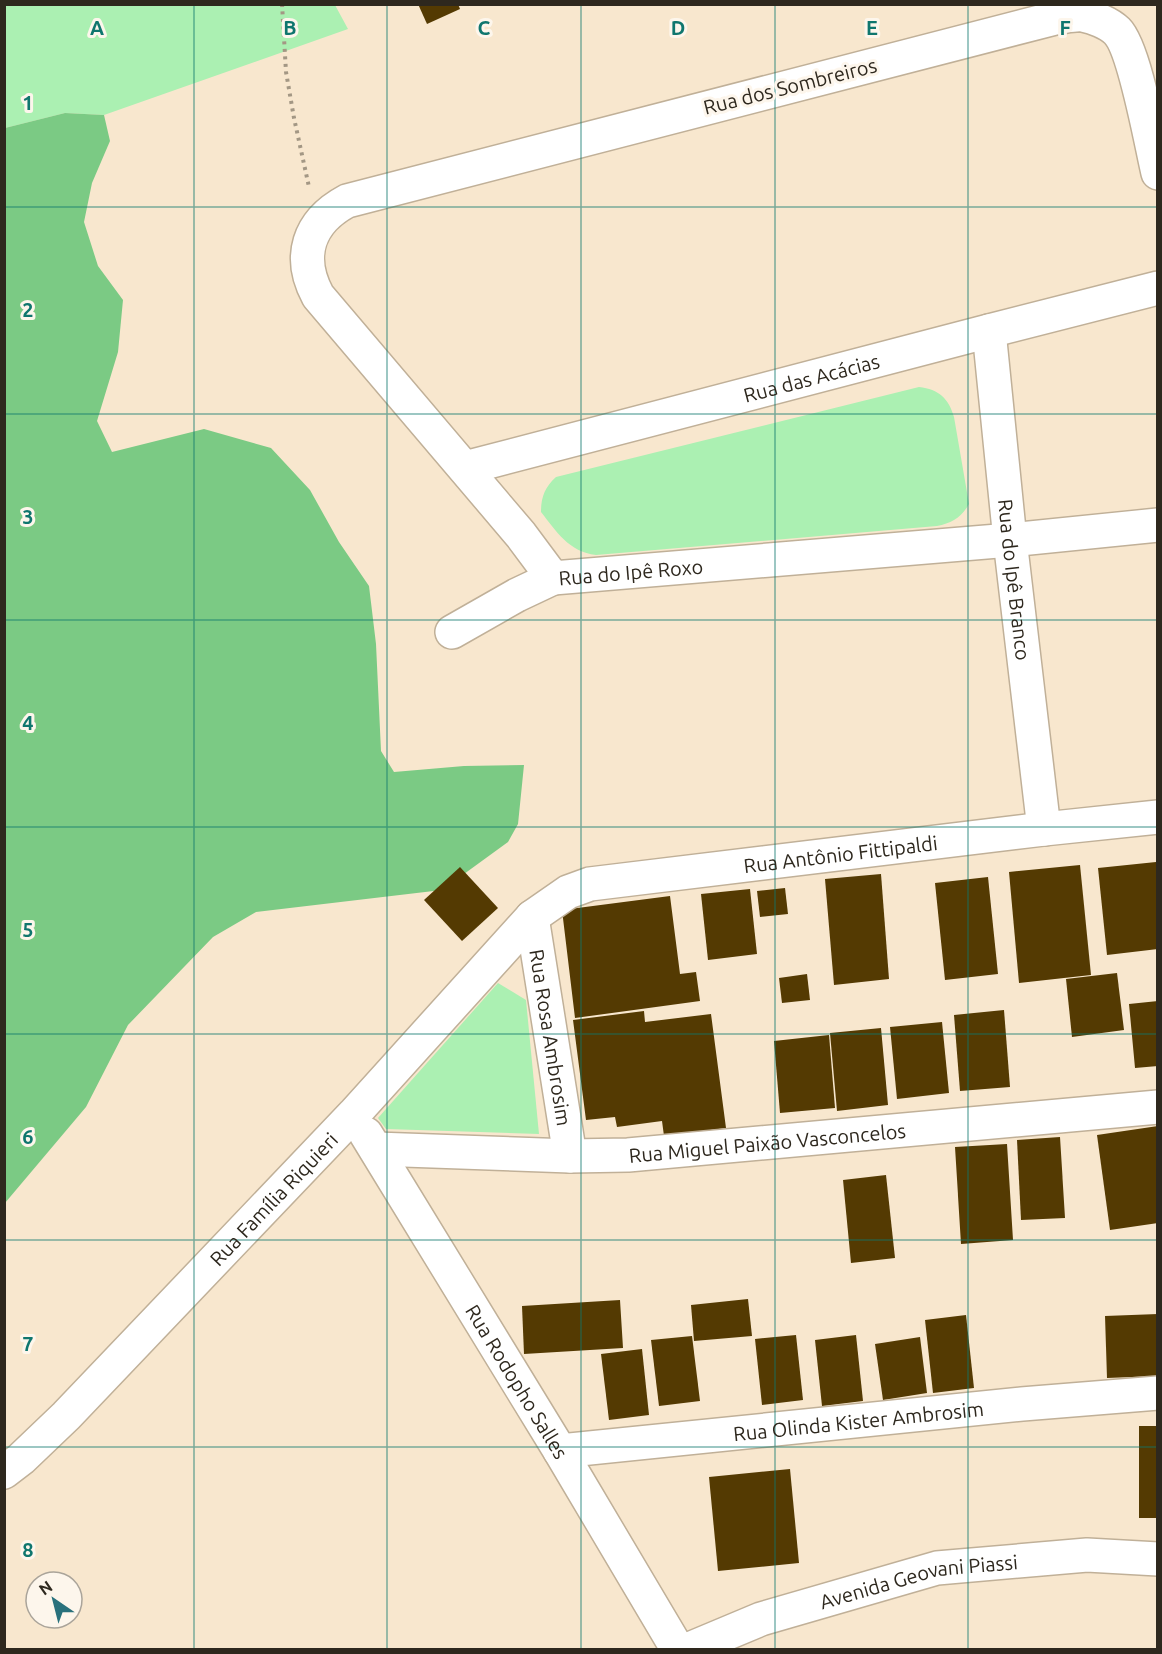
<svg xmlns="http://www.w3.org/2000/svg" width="1162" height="1654" font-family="Ubuntu,sans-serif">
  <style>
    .green { fill: #abf0b2 }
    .forest { fill: #7bca84 }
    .building { fill: #543a02 }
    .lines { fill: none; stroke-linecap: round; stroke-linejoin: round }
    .street-casing { stroke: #c0b098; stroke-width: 36 }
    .secondary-casing { stroke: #c0b098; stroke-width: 36 }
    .path { stroke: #a39784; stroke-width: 4; stroke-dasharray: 3 4.5; stroke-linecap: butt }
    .street { stroke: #fff; stroke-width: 33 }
    .secondary { stroke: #fff; stroke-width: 33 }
    .grid { fill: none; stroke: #0f766e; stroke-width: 1.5; stroke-opacity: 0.55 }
    .labels { text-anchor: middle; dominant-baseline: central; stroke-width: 6; stroke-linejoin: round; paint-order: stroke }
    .street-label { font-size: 20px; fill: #2e281e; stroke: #fdf6ec }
    .grid-label { font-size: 20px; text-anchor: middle; font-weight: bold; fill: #0f766e; stroke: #fdf6ec; stroke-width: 6; stroke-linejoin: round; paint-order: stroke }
  </style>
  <rect width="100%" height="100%" fill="#f8e7ce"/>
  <!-- green -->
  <g class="green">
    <polygon points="4,5 335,5 348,29 104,115 65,113 5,128"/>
    <path d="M919 387C939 389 949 399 954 417L969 504C961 518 952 523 937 526L596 555C569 552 556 531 541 512 541 497 545 487 556 477Z"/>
    <polygon points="498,983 526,1000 539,1134 386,1129 378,1118"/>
  </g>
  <!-- forest -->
  <polygon class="forest" points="65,113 104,115 110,141 92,183 84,222 98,266 123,300 118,352 97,421 112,452 204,429 271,448 310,490 339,542 369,586 376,644 381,751 394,772 464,766 524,765 518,824 508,842 442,890 256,912 213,937 128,1025 86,1107 5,1203 5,128"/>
  <!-- building -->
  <g class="building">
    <polygon points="418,4 458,4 460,9 427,24"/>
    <polygon points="1156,862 1158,881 1158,949 1107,955 1098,868"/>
    <polygon points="1080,865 1091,975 1019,983 1009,872"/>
    <polygon points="460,867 498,908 462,941 424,900"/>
    <polygon points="881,874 889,979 834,985 825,879"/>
    <polygon points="988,877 998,974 945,980 935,883"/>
    <polygon points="785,888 788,914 760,917 757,891"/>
    <polygon points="750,889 757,954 708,960 701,894"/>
    <polygon points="670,896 680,974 696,972 700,1001 575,1018 562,910"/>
    <polygon points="1117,973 1124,1030 1072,1037 1066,979"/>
    <polygon points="807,974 810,1000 782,1003 779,978"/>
    <polygon points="1158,1001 1158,1066 1135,1068 1129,1004"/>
    <polygon points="1004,1010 1010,1087 960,1091 954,1015"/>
    <polygon points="644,1011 645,1022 711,1014 726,1128 664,1136 662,1121 617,1127 615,1117 586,1120 573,1020"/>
    <polygon points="942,1022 949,1093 897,1099 890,1027"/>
    <polygon points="881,1028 888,1105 837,1111 830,1033"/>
    <polygon points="829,1035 835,1108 780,1113 774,1041"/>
    <polygon points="1158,1126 1158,1223 1110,1230 1097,1135"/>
    <polygon points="1060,1137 1065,1218 1021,1220 1017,1140"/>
    <polygon points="1007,1144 1013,1240 961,1244 955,1147"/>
    <polygon points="886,1175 895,1258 851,1263 843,1180"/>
    <polygon points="748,1299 752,1336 694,1341 691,1305"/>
    <polygon points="620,1300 623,1348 524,1354 522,1306"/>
    <polygon points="1158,1314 1158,1376 1107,1378 1105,1316"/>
    <polygon points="966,1315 974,1388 933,1393 925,1320"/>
    <polygon points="796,1335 803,1400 762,1405 755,1339"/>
    <polygon points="856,1335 863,1401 822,1406 815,1340"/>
    <polygon points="692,1336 700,1401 659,1406 651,1340"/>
    <polygon points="920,1337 927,1393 883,1400 875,1344"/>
    <polygon points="642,1349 649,1415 609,1420 601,1354"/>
    <rect x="1139" y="1426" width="19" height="92"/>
    <polygon points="790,1469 799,1563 718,1571 709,1477"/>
  </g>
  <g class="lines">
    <defs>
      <g id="street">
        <path id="s1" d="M1158 173C1151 144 1135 49 1117 31 1109 23 1093 17 1083 15 1074 14 1064 17 1055 18L347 201C308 222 297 257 318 296L521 535 553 578 1010 540 1158 525"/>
        <path id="s2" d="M989 331 1010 540 1044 829"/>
        <path id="s3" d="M465 468 989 331 1158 288"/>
        <polyline points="452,632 517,595 553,578"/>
        <path id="s4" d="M532 917 570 1156"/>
        <path id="s5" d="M366 1134 560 1451 678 1650"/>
        <path id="s6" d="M376 1149 570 1156 628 1155 1158 1107"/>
        <path id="s7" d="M560 1451 1022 1404 1158 1393"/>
        <path id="s8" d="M4 1472 21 1459 66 1416 354 1114 532 917 568 892 590 884 1044 829 1158 817"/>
      </g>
      <g id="secondary">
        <path id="s9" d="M687 1650 761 1619 937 1568 1087 1555 1158 1559"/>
      </g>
    </defs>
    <!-- street casing -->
    <use href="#street" class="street-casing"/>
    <!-- secondary casing -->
    <use href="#secondary" class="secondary-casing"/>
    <!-- path -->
    <polyline class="path" points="282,4 286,72 294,118 309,187"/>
    <!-- street -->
    <use href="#street" class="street"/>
    <!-- secondary -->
    <use href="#secondary" class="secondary"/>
  </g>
  <!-- grid -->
  <path class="grid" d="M194 4V1650M387 4V1650M581 4V1650M775 4V1650M968 4V1650M4 207H1158M4 414H1158M4 620H1158M4 827H1158M4 1034H1158M4 1240H1158M4 1447H1158"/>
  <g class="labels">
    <!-- street labels -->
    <g class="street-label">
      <text transform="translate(790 86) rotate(-14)">Rua dos Sombreiros</text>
      <text stroke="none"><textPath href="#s3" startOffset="358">Rua das Acácias</textPath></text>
      <text stroke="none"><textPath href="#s1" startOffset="1504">Rua do Ipê Roxo</textPath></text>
      <text stroke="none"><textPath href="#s2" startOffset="250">Rua do Ipê Branco</textPath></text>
      <text stroke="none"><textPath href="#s8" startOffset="1086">Rua Antônio Fittipaldi</textPath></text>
      <text stroke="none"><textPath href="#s4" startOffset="122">Rua Rosa Ambrosim</textPath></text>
      <text stroke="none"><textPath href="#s6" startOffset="392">Rua Miguel Paixão Vasconcelos</textPath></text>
      <text stroke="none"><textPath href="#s8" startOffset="384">Rua Família Riquieri</textPath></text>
      <text stroke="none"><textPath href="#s5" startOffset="290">Rua Rodopho Salles</textPath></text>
      <text stroke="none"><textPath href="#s7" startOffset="300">Rua Olinda Kister Ambrosim</textPath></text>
      <text stroke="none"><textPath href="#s9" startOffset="243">Avenida Geovani Piassi</textPath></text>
    </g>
  </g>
  <g class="grid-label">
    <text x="97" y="35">A</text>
    <text x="290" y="35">B</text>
    <text x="484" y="35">C</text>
    <text x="678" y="35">D</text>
    <text x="872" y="35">E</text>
    <text x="1065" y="35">F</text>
    <text x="28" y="110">1</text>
    <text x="28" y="317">2</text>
    <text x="28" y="524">3</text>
    <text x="28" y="730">4</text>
    <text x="28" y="937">5</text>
    <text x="28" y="1144">6</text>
    <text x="28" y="1351">7</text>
    <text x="28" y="1557">8</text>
  </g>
  <!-- border -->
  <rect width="1162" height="1654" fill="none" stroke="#2e281e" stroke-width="12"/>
  <!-- north arrow -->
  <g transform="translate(54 1600) rotate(325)"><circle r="28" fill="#fdf6ec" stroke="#aaa49a" stroke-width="1.5"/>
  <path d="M0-4.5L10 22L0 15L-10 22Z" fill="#29717c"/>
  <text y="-9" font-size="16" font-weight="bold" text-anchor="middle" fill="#2e281e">N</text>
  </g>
</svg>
